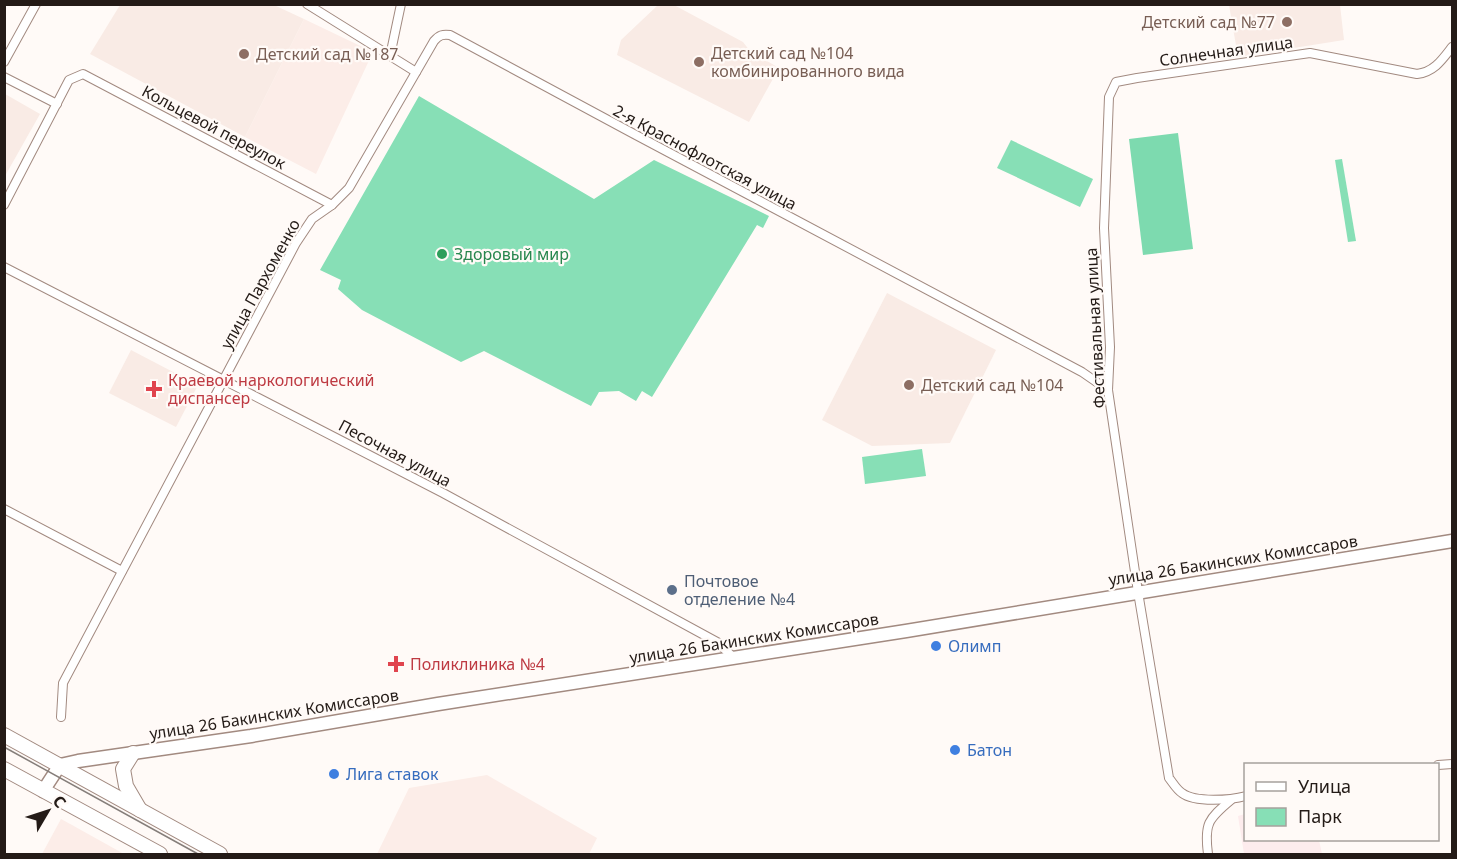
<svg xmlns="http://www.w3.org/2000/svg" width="1457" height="859" font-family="'Noto Sans',sans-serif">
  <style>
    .commercial { fill: #fcede8 }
    .industrial { fill: #fdeced }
    .built { fill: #f9ebe5 }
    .green { fill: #87dfb6 }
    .forest { fill: #7ddaaf }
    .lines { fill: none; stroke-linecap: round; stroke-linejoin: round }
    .minor-casing { stroke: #a28a80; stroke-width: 10 }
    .primary-casing { stroke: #a28a80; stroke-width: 15 }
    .trunk-casing { stroke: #a28a80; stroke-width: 16 }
    .minor { stroke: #fff; stroke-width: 8 }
    .primary { stroke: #fff; stroke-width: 12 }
    .trunk { stroke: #fff; stroke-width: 14 }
    .tram { stroke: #857e7a; stroke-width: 1.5 }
    .education-dot { fill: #8d6e63; stroke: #fffaf7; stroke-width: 2 }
    .leisure-dot { fill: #2e9e5b; stroke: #fffaf7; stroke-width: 2 }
    .health-dot { fill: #e0444e; stroke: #fffaf7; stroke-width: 2 }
    .service-dot { fill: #5c6f8a; stroke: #fffaf7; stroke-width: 2 }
    .shop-dot { fill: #3f7fe0; stroke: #fffaf7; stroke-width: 2 }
    .labels { text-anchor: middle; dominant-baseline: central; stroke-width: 4.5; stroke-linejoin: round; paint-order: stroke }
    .education-label { font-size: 16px; fill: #785e54; stroke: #fffaf7; text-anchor: start }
    .street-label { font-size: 16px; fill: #241b17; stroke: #fffaf7 }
    .leisure-label { font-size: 16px; fill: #27864d; stroke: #fffaf7; text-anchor: start }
    .health-label { font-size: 16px; fill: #be3a42; stroke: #fffaf7; text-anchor: start }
    .service-label { font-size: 16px; fill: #4e5e75; stroke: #fffaf7; text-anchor: start }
    .shop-label { font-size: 16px; fill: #366cbe; stroke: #fffaf7; text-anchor: start }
  </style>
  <rect width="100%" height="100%" fill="#fffaf7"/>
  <!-- commercial -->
  <g class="commercial">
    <polygon points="304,19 373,52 316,174 245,137"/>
    <polygon points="487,775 597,838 589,854 377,854 409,788"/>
    <polygon points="61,819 72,825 124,854 42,854"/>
  </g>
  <!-- industrial -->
  <polygon class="industrial" points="1245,814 1246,840 1319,840 1322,854 1244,854 1238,816"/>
  <!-- built -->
  <g class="built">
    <polygon points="120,5 274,5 304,19 245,137 90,54"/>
    <polygon points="658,5 674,5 743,42 750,51 779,68 749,122 617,55 621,40"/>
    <polygon points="1229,5 1340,5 1344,40 1238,57"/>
    <polygon points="5,94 40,114 5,176"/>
    <polygon points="887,293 996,350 950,443 872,446 822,420"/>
    <polygon points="131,350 198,385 176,427 109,393"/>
  </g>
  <!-- green -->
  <g class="green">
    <polygon points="419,96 594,199 654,160 769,216 763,228 757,225 652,397 642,391 636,401 619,391 599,392 591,406 484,351 461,362 362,310 338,289 341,280 320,270"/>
    <polygon points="1011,140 1093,179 1080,207 997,168"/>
    <polygon points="1342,159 1356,241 1348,242 1335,160"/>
    <polygon points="922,449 926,476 865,484 862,457"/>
  </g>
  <!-- forest -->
  <polygon class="forest" points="1178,133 1193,249 1143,255 1129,139"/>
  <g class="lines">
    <defs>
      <g id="minor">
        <polyline points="307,4 416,72"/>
        <polyline points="390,56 401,4"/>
        <polyline points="4,62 36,4"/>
        <polyline points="4,77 57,104"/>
        <polyline points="4,205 69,80 83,74 332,205"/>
        <polyline points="4,267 443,493 717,642 734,658"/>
        <polyline points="4,509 122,571"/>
        <path d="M61 717 63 683 296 243 312 219 332 205 349 188 434 41C439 35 443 34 450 35L634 134 1082 372 1108 390"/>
        <polyline points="1438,765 1452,764"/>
        <path d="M1246 796C1231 800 1195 803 1182 793 1177 790 1173 783 1169 778L1138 592 1108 390 1110 347 1104 228 1109 97 1116 82 1137 78 1310 53 1417 74C1434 72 1442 60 1452 47"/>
        <path d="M1208 854C1204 824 1208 819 1231 800"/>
      </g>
      <polyline id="primary" points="43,791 60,765 78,761 251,736 438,704 906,631 1452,541"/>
      <g id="trunk">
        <polyline points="4,735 220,854"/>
        <polyline points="133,753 123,769 126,786 140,810"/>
        <polyline points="4,769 160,854"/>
      </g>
    </defs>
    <!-- minor casing -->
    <use href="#minor" class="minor-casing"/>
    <!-- primary casing -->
    <use href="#primary" class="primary-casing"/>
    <!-- trunk casing -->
    <use href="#trunk" class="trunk-casing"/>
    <!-- minor -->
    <use href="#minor" class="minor"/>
    <!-- primary -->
    <use href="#primary" class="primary"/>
    <!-- trunk -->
    <use href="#trunk" class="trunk"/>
    <!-- tram -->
    <polyline class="tram" points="4,747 198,854"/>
  </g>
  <!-- markers -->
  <g class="education-dot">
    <circle cx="1287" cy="22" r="6"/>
    <circle cx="244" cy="54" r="6"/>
    <circle cx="699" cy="62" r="6"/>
    <circle cx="909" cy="385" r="6"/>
  </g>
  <circle class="leisure-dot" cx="442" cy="254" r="6"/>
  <g class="health-dot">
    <path d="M151 380h6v6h6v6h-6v6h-6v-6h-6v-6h6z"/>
    <path d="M393 655h6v6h6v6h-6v6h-6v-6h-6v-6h6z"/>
  </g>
  <circle class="service-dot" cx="672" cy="590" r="6"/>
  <g class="shop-dot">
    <circle cx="936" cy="646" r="6"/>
    <circle cx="955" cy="750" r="6"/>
    <circle cx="334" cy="774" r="6"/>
  </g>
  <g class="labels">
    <!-- education labels -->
    <g class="education-label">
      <text x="1275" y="22" text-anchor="end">Детский сад №77</text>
      <text x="711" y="53">Детский сад №104<tspan x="711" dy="18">комбинированного вида</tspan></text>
      <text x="256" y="54">Детский сад №187</text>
      <text x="921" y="385">Детский сад №104</text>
    </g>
    <!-- street labels -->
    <g class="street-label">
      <text transform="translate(1226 51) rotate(-8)">Солнечная улица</text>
      <text transform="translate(214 127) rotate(28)">Кольцевой переулок</text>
      <text transform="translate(705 157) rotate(28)">2-я Краснофлотская улица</text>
      <text transform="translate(260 284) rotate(-61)">улица Пархоменко</text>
      <text transform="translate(1095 328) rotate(-93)">Фестивальная улица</text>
      <text transform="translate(395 453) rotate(28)">Песочная улица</text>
      <text transform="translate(1233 560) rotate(-9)">улица 26 Бакинских Комиссаров</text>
      <text transform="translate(754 638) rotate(-9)">улица 26 Бакинских Комиссаров</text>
      <text transform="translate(274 714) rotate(-9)">улица 26 Бакинских Комиссаров</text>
    </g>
    <!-- leisure labels -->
    <g class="leisure-label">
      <text x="454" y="254">Здоровый мир</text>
    </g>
    <!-- health labels -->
    <g class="health-label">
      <text x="168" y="380">Краевой наркологический<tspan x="168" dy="18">диспансер</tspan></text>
      <text x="410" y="664">Поликлиника №4</text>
    </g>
    <!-- service labels -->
    <g class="service-label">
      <text x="684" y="581">Почтовое<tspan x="684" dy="18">отделение №4</tspan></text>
    </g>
    <!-- shop labels -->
    <g class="shop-label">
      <text x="948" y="646">Олимп</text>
      <text x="967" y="750">Батон</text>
      <text x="346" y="774">Лига ставок</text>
    </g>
  </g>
  <!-- border -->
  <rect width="1457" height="859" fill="none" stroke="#241b17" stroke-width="12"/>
  <!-- legend -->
  <rect x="1244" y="763" width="195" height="78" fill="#fffaf7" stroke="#a7a19d" stroke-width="1.5"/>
  <rect x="1256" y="782" width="30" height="9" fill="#ffffff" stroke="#a7a19d" stroke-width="1.5"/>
  <text x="1298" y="793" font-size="18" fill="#241b17">Улица</text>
  <rect x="1256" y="808" width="30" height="18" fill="#87dfb6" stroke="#a7a19d" stroke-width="1.5"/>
  <text x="1298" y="823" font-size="18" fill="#241b17">Парк</text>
  <!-- north arrow -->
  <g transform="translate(48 811) rotate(51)" stroke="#fffaf7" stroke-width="4.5" paint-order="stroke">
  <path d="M0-4.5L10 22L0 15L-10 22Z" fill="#241b17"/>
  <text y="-9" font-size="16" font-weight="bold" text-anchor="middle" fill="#241b17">С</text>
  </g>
</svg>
